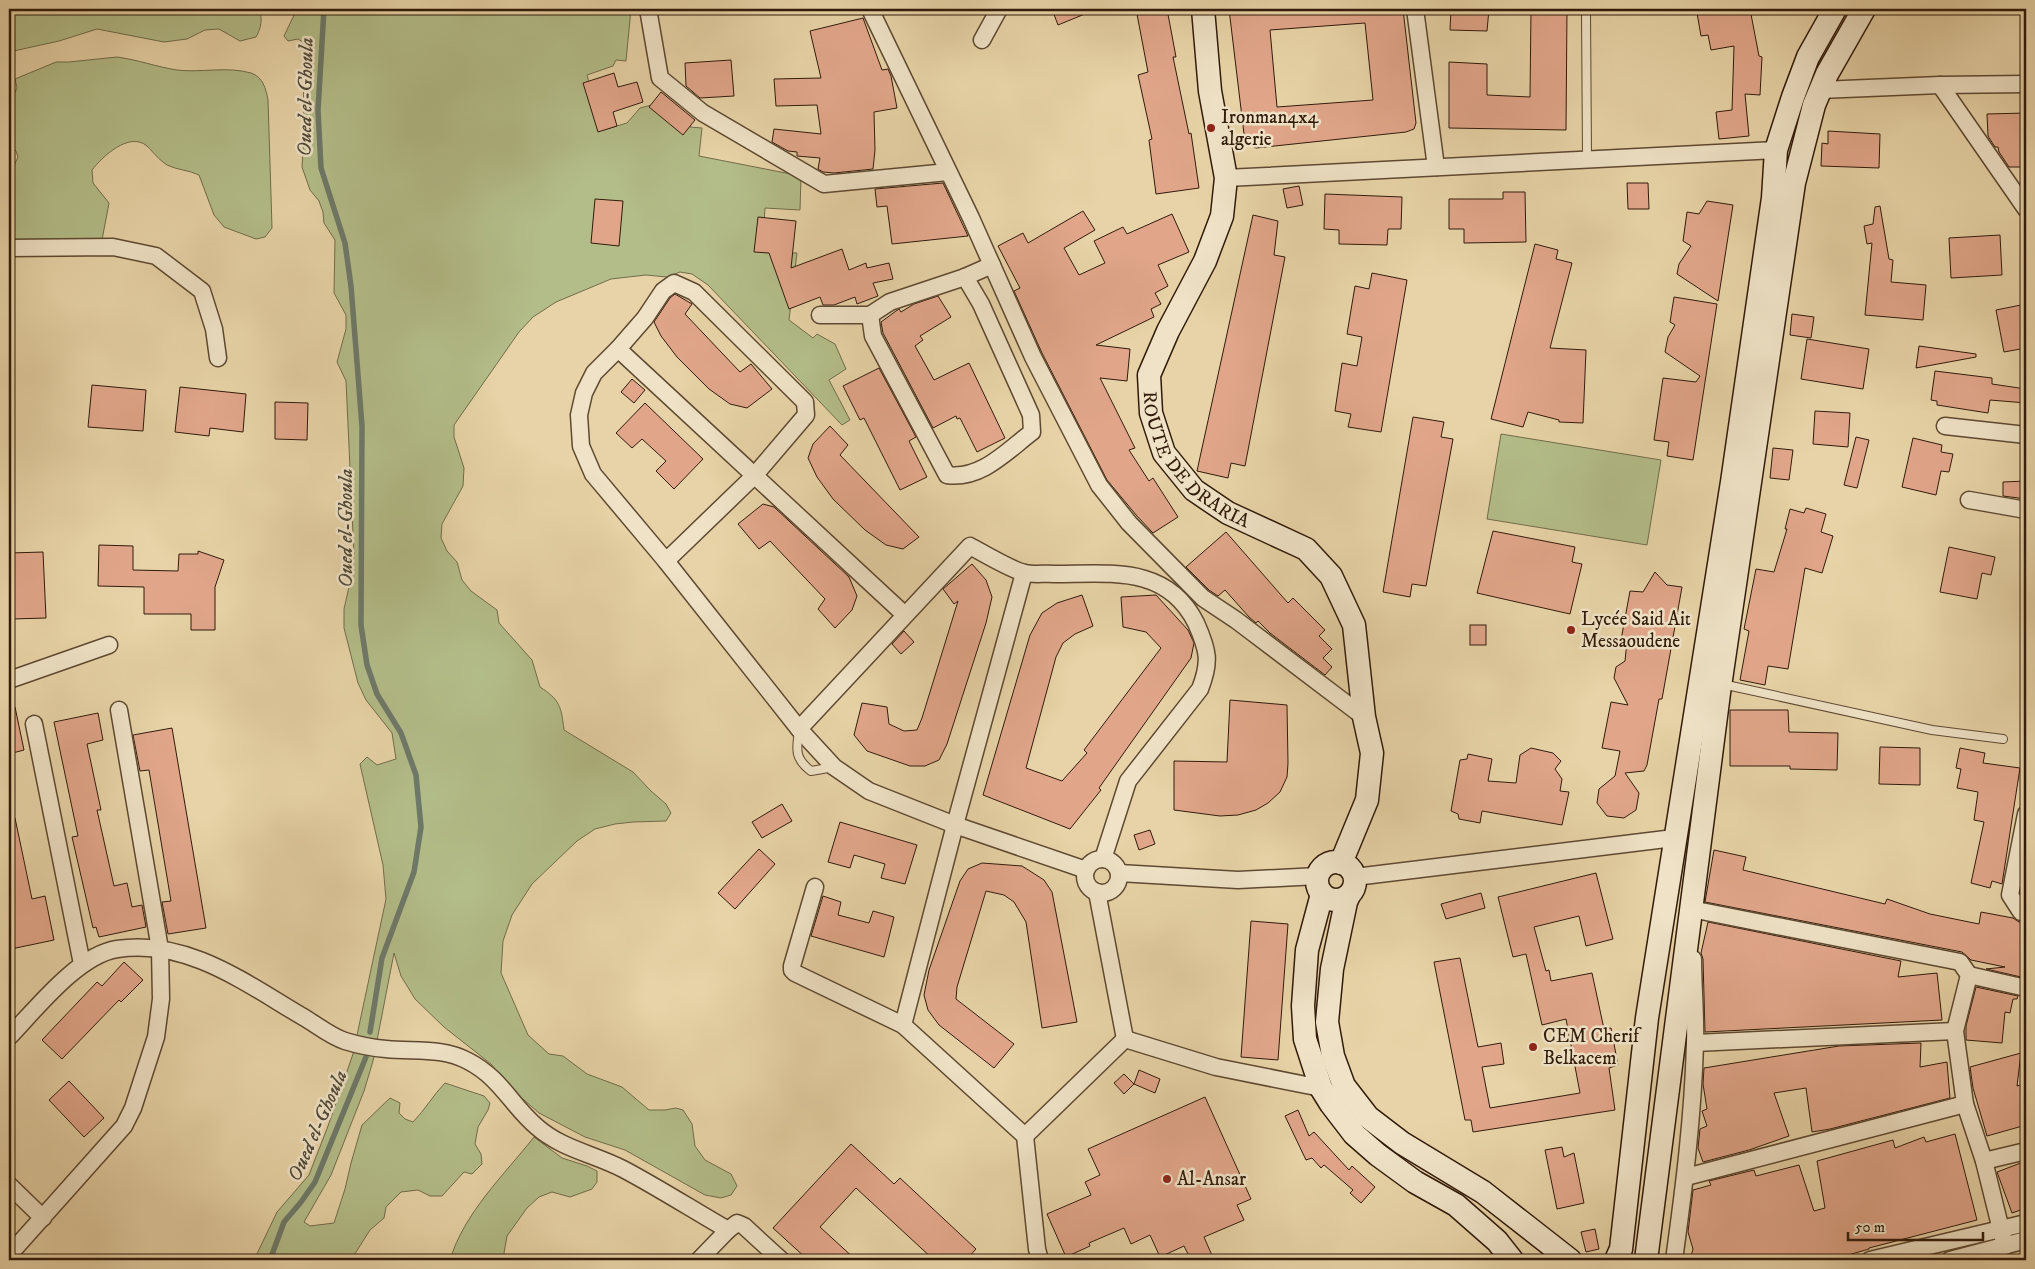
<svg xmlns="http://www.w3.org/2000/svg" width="2035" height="1269" font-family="'IM FELL DW Pica',serif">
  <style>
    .green { fill: #b3bd89; stroke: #726c4a }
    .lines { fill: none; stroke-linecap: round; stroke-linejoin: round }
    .stream { stroke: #6e7969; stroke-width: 5.5 }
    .building { fill: #e1a68a; stroke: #311b0a; fill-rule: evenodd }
    .service-casing { stroke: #5e4931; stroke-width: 10 }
    .minor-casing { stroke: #5e4931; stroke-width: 19 }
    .secondary-casing { stroke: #311b0a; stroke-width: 25 }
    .service { stroke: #efe2c6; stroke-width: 8 }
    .minor { stroke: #efe2c6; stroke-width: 16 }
    .secondary { stroke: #efe2c6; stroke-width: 22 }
    .poi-dot { fill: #8f2418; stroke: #efe2c6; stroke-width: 2 }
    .labels { text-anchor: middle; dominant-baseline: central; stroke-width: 5; stroke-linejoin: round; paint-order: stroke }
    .poi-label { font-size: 19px; fill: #311b0a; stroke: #efe2c6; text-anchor: start }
    .street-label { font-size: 19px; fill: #311b0a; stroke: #efe2c6 }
    .water-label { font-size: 20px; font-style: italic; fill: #504a39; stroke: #efe2c6 }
  </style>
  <rect width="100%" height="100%" fill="#e7d3a7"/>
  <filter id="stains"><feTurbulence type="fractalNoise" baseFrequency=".004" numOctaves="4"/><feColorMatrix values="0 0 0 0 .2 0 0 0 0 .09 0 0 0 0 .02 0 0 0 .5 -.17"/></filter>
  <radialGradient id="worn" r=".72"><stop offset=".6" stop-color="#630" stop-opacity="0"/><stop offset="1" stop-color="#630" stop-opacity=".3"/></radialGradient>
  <!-- green -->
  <g class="green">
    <path d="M9 9H259C263 19 261 28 256 37L240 41 219 29 205 30 187 39 164 42 97 29 59 41 9 52Z"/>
    <path d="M297 9H631L626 61 616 60 613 66 587 75 603 130 627 123 640 108 659 103 691 120 690 127 702 128 699 156 801 176 800 210 765 208 762 252 797 253 789 320 813 338 817 334 835 344 846 369 829 380 850 420 842 425 708 285 692 274 680 272 667 277 646 275 611 279 556 302 533 317 519 332 454 425V437L464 468 463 486 442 524 441 538 447 551 457 562 462 580 471 591 497 610 499 623 532 660 540 687C560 700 561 706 564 730L633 772 651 791 666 804 671 813 666 821 633 822 615 824 595 829 577 841 532 884 512 915 503 941 501 973 528 1035 549 1054 563 1056 587 1074 622 1087 649 1110H665L676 1108 683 1110 692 1124 695 1146 705 1160 731 1174 737 1186 731 1195 721 1198 705 1195 625 1150 585 1137 539 1113 516 1093 491 1064 444 1027 415 999 401 976 394 953 373 1061 364 1091 331 1175 304 1222 310 1226 334 1223 345 1189 351 1163 362 1125 390 1098 400 1103 399 1113 405 1119 413 1122C425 1110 433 1095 445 1083L484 1096 490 1103 488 1110 478 1127 475 1144 481 1154 482 1164 472 1174 464 1172 442 1196H430L418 1190 401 1192 386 1207 384 1218 370 1230 351 1260H254L277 1212 309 1175 328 1126 353 1054 386 899 383 865 360 764 367 757 377 765 396 759 392 733 366 700 358 683 344 628V609L351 578 354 555 346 381 337 362 346 329V315L334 293 335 240 324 223 323 212 319 201 310 190 302 167 304 131 303 42 298 39 288 41 284 36Z"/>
    <path d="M117 57C139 60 157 67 177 70 201 73 227 66 251 73 263 77 266 89 268 100L272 228 265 237 256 239 224 227 214 215 199 175C189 170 177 170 167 165 158 159 154 153 147 146 129 131 102 157 92 170L93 183 109 203 102 240 9 239V172L13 168 18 157 16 151 9 143V106L17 88 15 79 56 62H69Z"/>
    <polygon points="1501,434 1661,460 1647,545 1487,519"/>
    <path d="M534 1137 562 1158 587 1166 597 1171V1182L592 1189 570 1197 552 1192 539 1197 527 1208 507 1236 504 1253 507 1260H450C464 1213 504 1175 534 1137Z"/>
  </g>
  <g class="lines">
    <!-- stream -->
    <g class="stream">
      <polyline points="324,9 318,110 321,168 345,243 351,286 362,426 361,625 367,665 377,694 401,733 416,775 421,827 414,872 382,958 370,1032"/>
      <polyline points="270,1260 284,1222 301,1202 315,1182 366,1057"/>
    </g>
  </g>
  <!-- building -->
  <g class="building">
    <polygon points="1052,9 1097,9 1058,25"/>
    <polygon points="1136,9 1167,9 1176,57 1173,57 1189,134 1191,133 1199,188 1156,194 1149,140 1152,139 1138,75 1148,72"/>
    <path d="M1229 9H1403L1416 123 1414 129 1406 132 1256 148 1248 144 1244 134ZM1365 23 1373 100 1277 107 1270 30Z"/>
    <polygon points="1451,9 1489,9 1487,31 1450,30"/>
    <polygon points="1531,9 1567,9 1566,130 1449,128 1449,62 1487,64 1487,95 1530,97"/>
    <polygon points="1720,9 1750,9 1759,56 1762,57 1760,95 1745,94 1749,136 1719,139 1716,112 1732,110 1734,46 1711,50 1708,35 1701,36 1697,13"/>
    <polygon points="863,18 882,70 888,69 891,76 897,108 874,112 875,150 873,169 834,173 823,172 818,169 820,158 797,156 797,152 788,151 772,142 774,129 821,134 817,105 776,106 774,79 821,78 810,31"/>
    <polygon points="731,60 734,96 700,98 686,86 685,63"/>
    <polygon points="614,73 618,87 637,82 643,102 613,112 617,126 598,132 583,83"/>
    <polygon points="661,92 695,120 683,135 649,107"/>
    <polygon points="2026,113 2026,167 2009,167 1999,152 1998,147 1995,147 1988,136 1987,114"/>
    <polygon points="1828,131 1880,134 1879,168 1821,166 1822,143 1828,144"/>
    <polygon points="943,183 968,236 892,244 887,206 877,207 875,189"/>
    <polygon points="1627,183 1648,183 1649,209 1628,209"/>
    <polygon points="1299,186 1303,205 1287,208 1283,189"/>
    <polygon points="1503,192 1525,192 1526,242 1464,243 1464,229 1449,229 1449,199 1503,199"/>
    <polygon points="1325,194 1402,197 1401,229 1388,229 1387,245 1339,244 1339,230 1324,229"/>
    <polygon points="595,199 623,201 619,246 591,243"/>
    <polygon points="1707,201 1733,205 1718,301 1677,274 1679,264 1691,246 1683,241 1687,212 1699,214"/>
    <polygon points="1880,206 1889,259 1893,260 1891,282 1926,285 1923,320 1865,315 1872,243 1867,244 1864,226 1873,224 1875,207"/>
    <polygon points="1083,211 1095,230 1064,248 1079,275 1105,263 1094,241 1123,227 1127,234 1172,214 1189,252 1158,265 1168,286 1155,293 1161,304 1151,309 1154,317 1096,345 1130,349 1127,381 1100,378 1135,448 1129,450 1149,481 1153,478 1178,517 1153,533 1137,516 1107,480 1042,353 1014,291 1020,288 998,246 1023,233 1028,243"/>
    <polygon points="1253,215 1278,221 1274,255 1285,257 1245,466 1231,463 1228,478 1197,471"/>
    <polygon points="758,217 796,221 791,268 842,249 849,270 866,263 867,268 889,263 893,279 873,283 878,296 857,304 855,297 834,305 823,305 820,297 789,309 769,253 754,252"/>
    <polygon points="2000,235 2002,275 1951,278 1949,238"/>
    <polygon points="1535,244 1558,250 1556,259 1572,263 1550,348 1586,350 1583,423 1559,422 1559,420 1528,412 1523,427 1491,419"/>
    <polygon points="1372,273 1407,280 1381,432 1348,427 1351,414 1335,411 1342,363 1357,366 1362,337 1347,334 1355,286 1369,289"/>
    <polygon points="675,294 692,304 685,314 740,372 751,364 772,389 747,408 730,404 709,389 677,357 661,336 654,322 670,298"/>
    <polygon points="938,296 951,317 920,336 923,340 915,346 934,380 969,363 1005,438 977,452 960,418 957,419 956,416 933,428 883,333 881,322 896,311 899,309 901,312 914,304"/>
    <polygon points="1674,297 1717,304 1693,460 1667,456 1669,442 1654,440 1663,378 1696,382 1700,376 1665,352 1668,337 1675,325 1670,322"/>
    <polygon points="2026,304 2026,348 2004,352 1996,310"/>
    <polygon points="1792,314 1814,317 1811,338 1790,335"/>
    <polygon points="1807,339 1869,349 1863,389 1801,379"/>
    <polygon points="1919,346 1976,354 1976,357 1916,368"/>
    <polygon points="879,368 916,437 909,441 927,477 900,490 864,418 860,420 843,386"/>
    <polygon points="1935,371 1992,378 1992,384 2026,389 2026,403 1990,400 1988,413 1937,405 1937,401 1931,400"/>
    <polygon points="632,379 645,390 634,403 621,392"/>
    <polygon points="92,385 146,390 143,431 88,427"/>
    <polygon points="180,387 246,394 243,432 210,428 209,436 175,432"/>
    <polygon points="275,402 308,403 307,440 275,439"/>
    <polygon points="645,403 703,459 674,489 656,471 666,461 642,439 632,448 616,433"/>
    <polygon points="1815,411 1850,413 1848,447 1813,444"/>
    <polygon points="1413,417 1444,422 1441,437 1453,439 1426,586 1412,584 1410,597 1383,592"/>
    <polygon points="830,426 848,445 840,455 919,537 903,549 886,545 865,530 833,499 817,477 808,458 813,444"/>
    <polygon points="1856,437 1869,440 1857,488 1844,485"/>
    <polygon points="1913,438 1942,445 1941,452 1953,454 1949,472 1941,471 1936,495 1902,487"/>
    <polygon points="1773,448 1793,450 1789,480 1770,478"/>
    <polygon points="2026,481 2026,499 2003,496 2003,482"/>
    <polygon points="763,504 774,507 849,577 857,596 852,610 835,628 818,609 825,599 770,541 759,549 738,524"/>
    <polygon points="1806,508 1826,514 1821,532 1833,536 1822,573 1805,568 1788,669 1768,666 1765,685 1740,680 1749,631 1744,629 1756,569 1774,572 1787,529 1785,529 1790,509 1804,513"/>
    <polygon points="1493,531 1575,547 1572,562 1582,564 1570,614 1477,593"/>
    <polygon points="1226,532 1288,603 1293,598 1325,630 1319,636 1332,649 1323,658 1332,667 1325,675 1270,633 1258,621 1256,623 1249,617 1225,590 1218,596 1209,590 1186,567"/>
    <polygon points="99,545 133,546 133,570 178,571 179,554 198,554 198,551 224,560 215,587 215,630 191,630 191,614 144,614 144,587 98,586"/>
    <polygon points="1949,547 1995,557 1991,575 1982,573 1977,599 1940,592"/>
    <polygon points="43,552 46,618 12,619 9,553"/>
    <polygon points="972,564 986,580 992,597 986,623 947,744 939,760 925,766 910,766 867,751 854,735 862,703 887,707 889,724 904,731 917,730 922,718 958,601 954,604 943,589"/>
    <polygon points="1655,572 1667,585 1682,587 1662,699 1659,699 1647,765 1644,771 1625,773 1639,793 1636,810 1624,818 1607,816 1597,803 1599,789 1615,776 1620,751 1602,748 1611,702 1628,705 1614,678 1616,667 1625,661 1627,641 1621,640 1630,591 1643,592"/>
    <polygon points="1082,595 1093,626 1075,634 1063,643 1056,657 1026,768 1062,781 1087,753 1084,750 1161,648 1146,632 1123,627 1121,597 1156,595 1188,630 1194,643 1191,658 1099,788 1101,790 1070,829 983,795 1030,635 1042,613 1057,603"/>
    <rect x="1470" y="625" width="16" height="20"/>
    <polygon points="904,631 914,642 901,654 892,644"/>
    <polygon points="1230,700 1287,705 1288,763 1287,777 1280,792 1268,803 1256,810 1238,815 1220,816 1174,810 1174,761 1227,762"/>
    <polygon points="15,707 24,750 9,754 9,708"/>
    <polygon points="1730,710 1788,710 1789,732 1838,733 1837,770 1790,769 1790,766 1730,766"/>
    <polygon points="98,713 103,740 87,744 101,810 97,810 114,886 127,883 132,907 142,905 146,927 99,937 96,927 93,928 72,837 78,836 54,722"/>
    <polygon points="172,728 206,928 168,934 162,902 171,901 149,770 140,771 133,735"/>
    <polygon points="1880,747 1920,748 1920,785 1879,784"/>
    <polygon points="1531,748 1553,753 1561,761 1555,769 1562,779 1560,791 1569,792 1562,825 1482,811 1480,823 1459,819 1458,814 1451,811 1460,760 1467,759 1468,754 1492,759 1488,781 1516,783 1520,755"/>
    <polygon points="1960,748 1985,753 1983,763 2020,768 2002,884 1992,881 1990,888 1971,883 1984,822 1974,820 1978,792 1957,788 1961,769 1956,768"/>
    <polygon points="782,804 792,821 762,838 752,822"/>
    <polygon points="15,818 32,899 45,896 54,940 11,949 9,939 9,819"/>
    <polygon points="840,822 917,845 905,884 881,878 885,864 854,855 850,868 828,862"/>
    <polygon points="1150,830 1155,844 1139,850 1134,835"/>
    <polygon points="759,849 775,864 735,909 718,893"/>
    <polygon points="1714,850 1746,857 1743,870 1885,904 1887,899 1930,914 1979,924 1981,912 2013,918 2019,922 2026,923 2026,944 2021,977 1986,969 2005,967 1971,960 1962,952 1705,902"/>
    <polygon points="982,863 1022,866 1044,880 1052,892 1077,1022 1042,1028 1026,922 1014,902 1004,895 986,891 957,987 956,999 1014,1044 994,1068 939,1025 928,1010 924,995 929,970 960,881 968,869"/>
    <polygon points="1596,873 1613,939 1586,946 1579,916 1534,927 1546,971 1549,970 1551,981 1592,973 1604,1029 1611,1028 1618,1065 1609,1068 1615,1110 1473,1132 1471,1120 1465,1120 1434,962 1460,958 1478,1047 1501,1043 1504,1064 1482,1067 1490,1108 1580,1093 1566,1019 1542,1025 1526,954 1513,957 1498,897"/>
    <polygon points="1481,893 1485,908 1446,919 1441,904"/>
    <polygon points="823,896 841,902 838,915 869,923 873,911 894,917 884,957 811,936"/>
    <polygon points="1251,921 1288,924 1278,1060 1241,1057"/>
    <polygon points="1708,922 1901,961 1898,977 1937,973 1942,1020 1705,1032 1703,959 1701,953"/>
    <polygon points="124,962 143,980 121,1002 119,1000 62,1059 42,1040 97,982 102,986"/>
    <polygon points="1976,987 2018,996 2017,999 2013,999 2010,1013 2005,1012 2002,1043 1966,1040 1966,1026"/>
    <polygon points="1921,1043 1920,1067 1947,1062 1950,1098 1830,1129 1812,1132 1806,1088 1774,1093 1789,1136 1749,1150 1703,1162 1698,1148 1700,1129 1707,1126 1702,1111 1707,1109 1703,1084 1704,1068 1839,1046"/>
    <polygon points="2021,1053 2017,1086 2026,1083 2026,1125 1987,1136 1973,1088 1970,1067"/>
    <polygon points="1139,1070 1160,1079 1155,1093 1134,1084 1124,1094 1114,1083 1124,1074 1134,1084"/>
    <polygon points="69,1081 104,1118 84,1137 49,1100"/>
    <polygon points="1205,1097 1251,1199 1237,1205 1244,1220 1204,1237 1214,1260 1191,1260 1184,1246 1160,1257 1150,1235 1131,1244 1124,1228 1089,1243 1090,1246 1066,1257 1047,1214 1091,1195 1085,1182 1100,1175 1088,1149"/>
    <polygon points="1298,1110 1309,1136 1314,1132 1349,1170 1352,1166 1375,1187 1361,1203 1350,1193 1353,1190 1324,1165 1321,1168 1312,1158 1306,1160 1285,1116"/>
    <polygon points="1955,1134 1977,1220 1869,1248 1869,1249 1831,1260 1690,1260 1693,1249 1688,1232 1693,1190 1711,1185 1709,1181 1754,1170 1756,1176 1799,1165 1814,1211 1825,1208 1817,1161 1893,1140 1895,1148 1924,1137 1926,1142"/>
    <polygon points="851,1144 894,1184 900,1178 976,1249 966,1260 934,1260 856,1188 820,1227 856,1260 808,1260 773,1228"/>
    <polygon points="1562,1147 1564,1157 1574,1153 1584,1203 1557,1209 1545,1150"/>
    <polygon points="2026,1161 2026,1208 2012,1213 1997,1172"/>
    <polygon points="1595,1229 1599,1249 1586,1252 1581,1232"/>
  </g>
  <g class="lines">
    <defs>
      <g id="service">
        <polyline points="1586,9 1587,159"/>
        <polyline points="1798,9 1799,9"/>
        <polyline points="1722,684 1932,730 2003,739"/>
        <path d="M799 731C796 750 795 759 811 771L834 767"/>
      </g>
      <g id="minor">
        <polyline points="648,9 660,78 703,113 824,184 948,172"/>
        <polyline points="870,9 971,218 1033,357 1099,485 1129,523 1203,598 1236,620 1364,717"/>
        <polyline points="1415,9 1436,167"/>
        <polyline points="982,40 999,9"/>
        <polyline points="1940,85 2026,209"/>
        <polyline points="1820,90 1940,85 2026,84"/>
        <polyline points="1226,178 1776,150"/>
        <polyline points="9,248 113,247 156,256 202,291 214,329 218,358"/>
        <polyline points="820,315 870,315 890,302 965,277 992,265"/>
        <path d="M870 315 873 336 947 475C981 480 1007 451 1032 432L1031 415 981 304 965 277"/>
        <polyline points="618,349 645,318 663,291 674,283 694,292 805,402 806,415 754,476 666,561"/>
        <polyline points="1945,426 2026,435"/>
        <polyline points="1969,500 2026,510"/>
        <polyline points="905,615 618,349 594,373 584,393 579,415 581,446 593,474 666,561 799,729 834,767 869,791 955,825 1086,870"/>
        <polyline points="9,680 109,645"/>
        <polyline points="34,724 82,964"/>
        <path d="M799 729 970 546C983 553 1011 570 1025 573 1034 575 1046 573 1055 574 1111 574 1167 565 1196 623 1208 650 1211 661 1200 689L1128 781 1103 859"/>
        <polyline points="2026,814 2010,895 2021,912 2026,913"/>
        <circle cx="1102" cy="876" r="17"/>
        <polyline points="1119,873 1238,880 1318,876"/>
        <polyline points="1355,877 1674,838"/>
        <polyline points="815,887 792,966 792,970 795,973 903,1025 1025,1136 1037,1249 1040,1260"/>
        <polyline points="1097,892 1125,1039"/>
        <polyline points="1691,920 1691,909 1960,962 1969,975 1955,1031 1965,1104 1984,1161 2005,1246"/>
        <polyline points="1969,975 2026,988"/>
        <polyline points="903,1025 955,825 1024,573"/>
        <path d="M9 1037C36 1009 78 955 117 949 188 938 248 985 305 1018 318 1026 332 1037 345 1041 358 1045 373 1048 386 1049 414 1052 442 1047 468 1061 501 1078 511 1105 537 1127 562 1149 594 1154 623 1169 659 1188 693 1210 728 1230"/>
        <polyline points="1125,1039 1216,1067 1321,1088"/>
        <polyline points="1695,1043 1955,1031"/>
        <polyline points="1025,1136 1125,1039"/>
        <polyline points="1984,1161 2026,1151"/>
        <polyline points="1686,1177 1965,1104"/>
        <polyline points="9,1185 43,1218"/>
        <polyline points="9,1255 124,1126 133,1108 156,1037 161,999 160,949 119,710"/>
        <polyline points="699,1260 728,1230 737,1223 744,1226 781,1260"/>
        <path d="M1674 1260C1684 1188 1693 1116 1695 1044 1696 1016 1693 987 1693 959"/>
        <polyline points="1870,1260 2026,1223"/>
        <polyline points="1950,1260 2026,1240"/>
      </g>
      <g id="secondary">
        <path id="s1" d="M1203 9 1210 91 1226 178 1222 216 1205 261 1168 331 1149 375 1151 413 1164 453 1194 490 1228 513 1306 549 1331 576 1354 625 1364 717 1372 753 1367 800 1341 863"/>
        <circle cx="1336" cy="881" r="19"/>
        <polyline points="1322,894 1307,950 1303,1006 1305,1039 1321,1088 1331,1104 1354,1134 1378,1155 1415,1182 1456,1205 1497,1241 1512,1260"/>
        <polyline points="1349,895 1346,902 1332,969 1327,1022 1333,1056 1344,1086 1368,1117 1402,1143 1483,1192 1570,1260"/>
        <polyline points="1616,1260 1621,1249 1647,1018 1732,482 1773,198 1776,150 1793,97 1808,57 1835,9"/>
        <polyline points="1646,1260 1719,693 1794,183 1814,105 1827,74 1864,9"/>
      </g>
    </defs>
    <!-- service casing -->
    <use href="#service" class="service-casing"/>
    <!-- minor casing -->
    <use href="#minor" class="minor-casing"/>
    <!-- secondary casing -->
    <use href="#secondary" class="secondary-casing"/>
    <!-- service -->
    <use href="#service" class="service"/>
    <!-- minor -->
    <use href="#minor" class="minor"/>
    <!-- secondary -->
    <use href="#secondary" class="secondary"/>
  </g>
  <!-- markers -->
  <g class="poi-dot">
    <circle cx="1211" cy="128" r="5"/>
    <circle cx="1571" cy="630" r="5"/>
    <circle cx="1533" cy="1047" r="5"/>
    <circle cx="1167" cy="1179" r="5"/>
  </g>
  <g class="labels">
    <!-- poi labels -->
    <g class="poi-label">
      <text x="1221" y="117">Ironman4x4<tspan x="1221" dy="22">algerie</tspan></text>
      <text x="1581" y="619">Lycée Said Ait<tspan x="1581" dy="22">Messaoudene</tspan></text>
      <text x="1543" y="1036">CEM Cherif<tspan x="1543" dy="22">Belkacem</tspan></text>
      <text x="1177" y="1179">Al-Ansar</text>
    </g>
    <!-- street labels -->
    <g class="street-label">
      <text stroke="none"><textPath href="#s1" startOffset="488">ROUTE DE DRARIA</textPath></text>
    </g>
    <!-- water labels -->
    <g class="water-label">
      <text transform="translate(306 97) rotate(-89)">Oued el-Ghoula</text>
      <text transform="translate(346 528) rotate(-90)">Oued el-Ghoula</text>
      <text transform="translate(318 1126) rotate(-66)">Oued el-Ghoula</text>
    </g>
  </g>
  <!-- margin -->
  <rect width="2035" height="1269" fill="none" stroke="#e7d3a7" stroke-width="30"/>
  <rect x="10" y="10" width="2015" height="1249" fill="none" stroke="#311b0a" stroke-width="2.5"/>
  <rect x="15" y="15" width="2005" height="1239" fill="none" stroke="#311b0a"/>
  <!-- scale -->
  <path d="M1848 1232v8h135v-8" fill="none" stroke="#311b0a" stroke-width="2.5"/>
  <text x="1855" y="1232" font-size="15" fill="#311b0a" stroke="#efe2c6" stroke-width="4" paint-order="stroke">50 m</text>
  <rect width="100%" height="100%" filter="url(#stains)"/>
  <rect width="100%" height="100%" fill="url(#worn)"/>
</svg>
